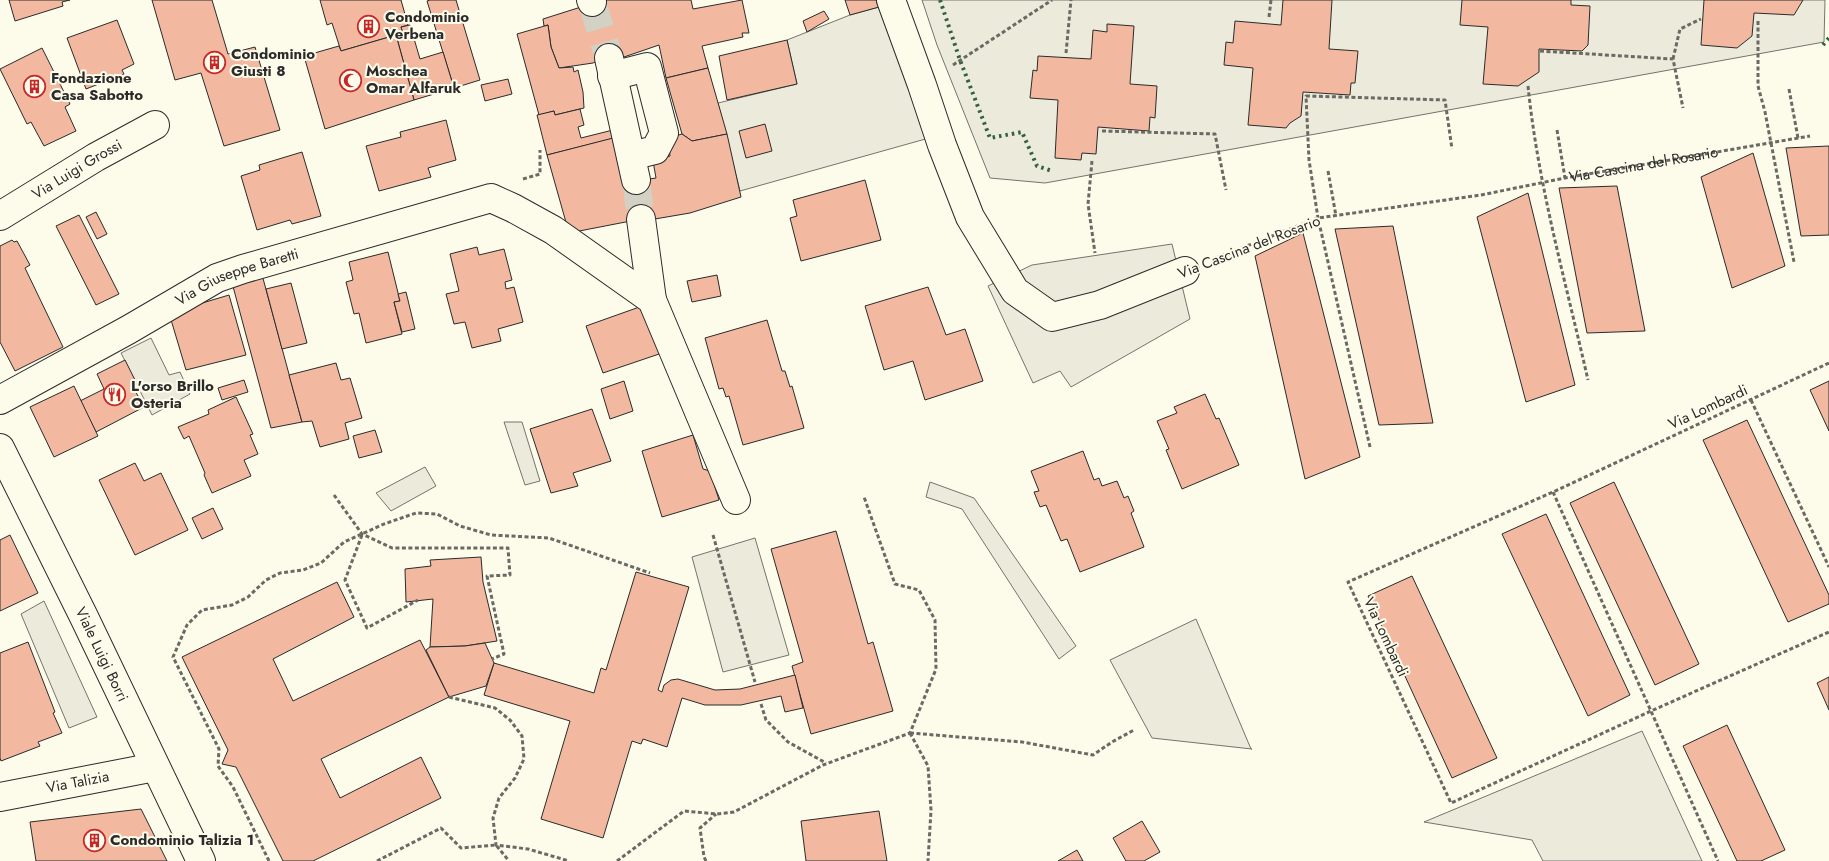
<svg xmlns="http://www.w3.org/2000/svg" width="1829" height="861" font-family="Jost,sans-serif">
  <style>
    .green { fill: #ecebdb; stroke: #74746e }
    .parking { fill: #eceadb; stroke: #74746e }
    .building { fill: #f2b8a0; stroke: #2b2b2b }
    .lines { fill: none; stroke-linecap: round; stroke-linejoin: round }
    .minor-tunnel { stroke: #d3d1c4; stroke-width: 28; stroke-dasharray: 28 14; stroke-linecap: butt }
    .minor-casing { stroke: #2b2b2b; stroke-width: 30 }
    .secondary-casing { stroke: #2b2b2b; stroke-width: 30 }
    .path { stroke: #6a6964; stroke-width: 3; stroke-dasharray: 4 2.5; stroke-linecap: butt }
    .minor { stroke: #fdfbea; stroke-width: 28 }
    .secondary { stroke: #fdfbea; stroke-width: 28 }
    .hedge { stroke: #34623c; stroke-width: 4; stroke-dasharray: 2.5 4; stroke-linecap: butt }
    .labels { text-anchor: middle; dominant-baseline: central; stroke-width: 4; stroke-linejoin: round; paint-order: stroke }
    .poi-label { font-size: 15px; font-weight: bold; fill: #2b2b2b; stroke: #fdfbea; text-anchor: start }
    .street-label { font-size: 15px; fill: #2b2b2b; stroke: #fdfbea }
  </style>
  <rect width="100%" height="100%" fill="#fdfbea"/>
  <!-- green -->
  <g class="green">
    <polygon points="922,0 1825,0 1824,42 1045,183 990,178 937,45"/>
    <polygon points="879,7 929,138 740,191 718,103 797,84 787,40 850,15"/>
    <polygon points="1642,731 1702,861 1543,861 1532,840 1424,822"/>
  </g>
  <!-- parking -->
  <g class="parking">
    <polygon points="1172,244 1190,319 1071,387 1060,371 1033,383 988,286 1032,265"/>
    <polygon points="151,338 169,375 180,372 190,394 152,415 121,353"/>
    <polygon points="504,422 522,422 540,481 525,485"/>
    <polygon points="425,467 436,486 391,511 376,493"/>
    <polygon points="930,482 974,498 1076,646 1059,659 962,509 926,497"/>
    <polygon points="755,538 789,655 723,672 692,557"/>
    <polygon points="44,601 97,717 69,728 21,614"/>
    <polygon points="1196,619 1251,749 1252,749 1152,738 1110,660"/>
  </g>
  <!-- building -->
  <g class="building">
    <polygon points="9,0 70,0 62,2 63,6 15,21"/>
    <polygon points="152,0 212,0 228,54 255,47 280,130 224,146 201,73 175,80"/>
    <polygon points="320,0 401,0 408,25 401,27 403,33 341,51 332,23 327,25"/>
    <polygon points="430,0 456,0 480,80 454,88 427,1"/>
    <polygon points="603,0 691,0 693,9 742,0 749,33 742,33 743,37 702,46 708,68 666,78 659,45 624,57 601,59 593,63 559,68 551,47 548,25 544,26 543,19"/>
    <polygon points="845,0 876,0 879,7 850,15"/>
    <polygon points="1283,0 1332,0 1329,49 1358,51 1355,83 1351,83 1350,95 1303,92 1301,116 1290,123 1286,128 1248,125 1253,68 1224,65 1226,42 1233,43 1235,21 1281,25"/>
    <polygon points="1462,0 1571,0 1571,5 1590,6 1588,45 1582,51 1539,49 1539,72 1518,86 1483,84 1488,27 1460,25"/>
    <polygon points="1704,0 1803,0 1794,15 1754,13 1752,36 1737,48 1701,45"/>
    <polygon points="824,11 829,19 807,32 803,21"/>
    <polygon points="117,20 134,64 122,70 124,74 86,89 67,38"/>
    <polygon points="1107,24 1134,26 1130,84 1157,86 1155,118 1150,117 1149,131 1098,127 1096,154 1082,153 1081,160 1055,158 1058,100 1030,98 1033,70 1037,71 1038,56 1091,59 1093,30 1107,32"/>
    <polygon points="410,25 420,59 443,52 454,88 414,100 396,35 403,33 401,27"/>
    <polygon points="548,25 551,47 559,68 573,67 574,72 578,70 583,92 584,108 555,115 554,111 539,115 517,34"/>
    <polygon points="396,35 414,100 325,129 304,56 339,46 341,51"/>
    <polygon points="787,40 797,84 727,100 719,56"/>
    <polygon points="42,48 70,104 65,107 76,131 44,146 31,122 27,124 0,69"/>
    <polygon points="708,68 727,134 692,141 682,134 666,78"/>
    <polygon points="508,79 512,94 485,101 481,85"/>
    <polygon points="580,109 584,125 578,127 581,138 613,130 615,138 547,155 537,115 554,111 555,115"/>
    <polygon points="446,120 456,160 428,168 431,177 379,191 366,146 401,137 400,132"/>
    <polygon points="765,124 772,151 746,158 739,131"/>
    <polygon points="682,134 692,141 727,134 741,197 690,213 649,220 642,180 656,178 653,161 670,156 668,138"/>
    <polygon points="617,137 642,180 649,220 641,219 569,233 547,155"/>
    <polygon points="1829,146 1829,235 1801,236 1786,148"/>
    <polygon points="302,152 321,216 292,224 290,220 257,230 241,176 260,170 259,165"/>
    <polygon points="1753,153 1785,266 1732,288 1701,177"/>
    <polygon points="865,180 881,240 801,261 790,218 797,216 793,200"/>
    <polygon points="1617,186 1645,331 1587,333 1559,188"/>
    <polygon points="1528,193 1575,385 1526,402 1477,217"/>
    <polygon points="96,212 107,234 97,239 86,217"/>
    <polygon points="79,215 119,294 96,305 56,226"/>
    <polygon points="1393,226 1433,423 1379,425 1335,229"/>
    <polygon points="1303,233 1360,457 1305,479 1255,256"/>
    <polygon points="12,240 14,242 17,241 30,265 25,268 63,347 15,371 0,342 0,246"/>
    <polygon points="477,247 479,255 504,249 512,280 505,282 506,289 514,287 523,322 498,329 501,341 472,348 465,322 454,324 446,294 459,291 450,254"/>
    <polygon points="388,252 400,301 394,302 402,334 366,343 359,313 354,314 346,282 353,280 349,262"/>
    <polygon points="261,271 302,422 271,428 231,279"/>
    <polygon points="717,275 721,296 692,302 687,281"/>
    <polygon points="291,283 307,343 282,349 266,289"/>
    <polygon points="928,287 946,335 965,329 983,381 925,400 913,361 884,370 865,306"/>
    <polygon points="406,292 415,329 402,332 394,302 400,301 398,294"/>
    <polygon points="229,295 246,355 186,370 169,313"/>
    <polygon points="645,305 665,352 603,373 586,326"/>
    <polygon points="767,320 782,371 785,371 790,387 792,386 804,428 743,445 729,396 726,397 723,388 719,389 705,338"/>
    <polygon points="125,360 136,382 132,385 144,407 96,432 80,401 104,389 97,374"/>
    <polygon points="336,363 341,380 350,378 362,418 345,423 349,439 320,447 312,421 302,422 289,375"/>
    <polygon points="244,380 248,392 222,400 218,388"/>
    <polygon points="624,381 633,411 610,419 601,389"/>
    <polygon points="1829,381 1829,431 1810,390"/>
    <polygon points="74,386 98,436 54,457 30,407"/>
    <polygon points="1205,394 1216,419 1219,418 1239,465 1182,489 1166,450 1169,449 1157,421 1177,413 1174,407"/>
    <polygon points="236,397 253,434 250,435 258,454 244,460 251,476 212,493 204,475 205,473 189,436 184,439 178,427 209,414 208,410"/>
    <polygon points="592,409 611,461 573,473 578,486 551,493 530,429"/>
    <polygon points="1747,420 1829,595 1829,604 1788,622 1703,440"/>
    <polygon points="375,430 382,452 359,458 353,436"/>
    <polygon points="693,435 703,469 710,471 719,500 662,517 642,451"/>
    <polygon points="1083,451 1094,480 1099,478 1102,486 1117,481 1124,498 1128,496 1134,511 1131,513 1144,547 1080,572 1067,539 1061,541 1046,505 1040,507 1034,492 1039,491 1031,471"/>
    <polygon points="135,463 144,481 161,473 188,530 135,555 99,480"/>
    <polygon points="1614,482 1699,664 1655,685 1570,503"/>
    <polygon points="213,508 223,529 202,539 192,518"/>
    <polygon points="1546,514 1630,695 1588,716 1502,534"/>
    <polygon points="836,531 868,644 873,642 893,711 811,734 792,666 803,662 771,549"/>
    <polygon points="10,535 38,593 0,611 0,540"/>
    <polygon points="481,557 483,582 497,641 465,646 430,647 433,599 406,602 405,569 431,566 430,560"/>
    <polygon points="636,572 689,587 658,690 662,692 664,685 671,680 678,679 715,690 740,689 795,675 803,708 785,712 781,696 741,705 705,705 682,698 667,747 643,739 641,744 632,741 603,838 541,819 570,721 484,695 494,663 594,693 601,668 606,670"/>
    <polygon points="1412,576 1497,758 1452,778 1368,596"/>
    <polygon points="337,582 354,617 273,659 293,701 420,640 449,697 321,759 340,798 421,757 441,798 313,861 283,861 236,767 222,764 228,750 182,657"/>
    <polygon points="28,642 55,712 53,713 62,733 38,742 40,746 1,761 0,758 0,653"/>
    <polygon points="485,643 494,663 486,686 449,697 426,650 430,647 465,646"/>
    <polygon points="1829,677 1829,710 1817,683"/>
    <polygon points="1727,725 1785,850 1761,861 1737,861 1683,746"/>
    <polygon points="141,809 167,861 36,861 30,822"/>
    <polygon points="879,811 887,861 806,861 801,821"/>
    <polygon points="1142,821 1160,852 1144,861 1126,861 1113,838"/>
    <polygon points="1077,850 1083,861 1058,861"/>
  </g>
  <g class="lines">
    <!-- minor-tunnel -->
    <g class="minor-tunnel">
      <polyline points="592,2 609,58"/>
      <polyline points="636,180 641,219"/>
    </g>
    <defs>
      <g id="minor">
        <polyline points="591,0 592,2"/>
        <polyline points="891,0 922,85 942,145 970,217 1015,291 1052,317 1100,305 1185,271"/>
        <polyline points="609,58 636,180"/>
        <polyline points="612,76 647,67 664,133 655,150 631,156"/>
        <path id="s2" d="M0 216 96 157 155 125"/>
        <polyline points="641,219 652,300"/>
        <path id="s3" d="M0 400 128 330 217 278 243 269 491 198 513 208 553 230 652 300 736 500"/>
        <path id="s4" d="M0 797 155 767"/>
      </g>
      <g id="secondary">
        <path id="s5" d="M0 448 84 617 201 861"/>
      </g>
    </defs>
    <!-- minor casing -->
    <use href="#minor" class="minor-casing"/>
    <!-- secondary casing -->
    <use href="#secondary" class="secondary-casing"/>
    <!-- path -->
    <g class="path">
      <polyline points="1269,17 1271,0"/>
      <polyline points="1758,21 1758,86 1765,112 1794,262"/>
      <polyline points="1540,51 1673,59 1683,108"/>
      <polyline points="1066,53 1071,0"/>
      <polyline points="1673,59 1680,29 1701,19"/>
      <polyline points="953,65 1052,0"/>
      <path d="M1528 86C1538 185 1566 283 1588 380"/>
      <polyline points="1789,89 1798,138"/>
      <polyline points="1557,130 1565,178"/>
      <polyline points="1102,131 1215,134 1226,190"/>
      <polyline points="1092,161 1088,204 1095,253"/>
      <polyline points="1328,171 1336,216"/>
      <polyline points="523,179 540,174 540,150"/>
      <path id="s1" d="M1211 260 1318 218 1481 195 1565 178 1810 136"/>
      <polyline points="1829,363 1553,492 1348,582 1451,803 1651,711 1829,632"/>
      <polyline points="1751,400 1829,567"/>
      <polyline points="1370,447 1318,218 1309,160 1306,96 1445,100 1452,149"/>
      <polyline points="1553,492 1718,861"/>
      <polyline points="334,495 362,534 392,548 508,548 510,575 487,576 504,654 492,659"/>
      <polyline points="362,535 345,580 367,628 418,600"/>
      <polyline points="713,535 755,682"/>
      <polyline points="449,697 495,708 510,720 522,736 524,759 515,778 499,798 493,818 496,845 528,849 569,861"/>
      <polyline points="761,704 766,720 788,742 826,763"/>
      <polyline points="910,733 1022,742 1093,755 1112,742 1134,730"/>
      <polyline points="910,733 928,766 931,810 928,861"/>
      <polyline points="269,861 233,787 218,766 219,749 173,657 187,625 202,610 232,605 248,597 266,580 280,573 303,570 321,563 344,542 384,524 416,513 437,514 460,526 491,535 549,538 650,573"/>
      <polyline points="377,861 441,828 461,848 496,845 509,861"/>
      <polyline points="617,861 684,811 717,814 734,812 823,765 910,733 936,669 935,620 919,590 895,584 864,497"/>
      <polyline points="706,861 704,857 700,828 716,814"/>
    </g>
    <!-- minor -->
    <use href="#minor" class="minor"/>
    <!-- secondary -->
    <use href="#secondary" class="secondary"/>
    <!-- hedge -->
    <g class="hedge">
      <polyline points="940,0 960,60 990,138 1022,132 1037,166 1052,171"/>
      <polyline points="1823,45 1829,38"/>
    </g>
  </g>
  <!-- icons -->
  <defs>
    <symbol id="building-ring" viewBox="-11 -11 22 22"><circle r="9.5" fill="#fdfbea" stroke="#c62828" stroke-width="1.5"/><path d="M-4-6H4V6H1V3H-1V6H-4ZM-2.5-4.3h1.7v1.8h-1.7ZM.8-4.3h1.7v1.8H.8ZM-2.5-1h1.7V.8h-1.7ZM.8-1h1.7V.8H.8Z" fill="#c62828"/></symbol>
    <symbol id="mosque-ring" viewBox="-11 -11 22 22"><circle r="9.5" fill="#fdfbea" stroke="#c62828" stroke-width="1.5"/><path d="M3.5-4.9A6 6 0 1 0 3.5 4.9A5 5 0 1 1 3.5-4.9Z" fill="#c62828"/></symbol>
    <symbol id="restaurant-ring" viewBox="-11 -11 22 22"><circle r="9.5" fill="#fdfbea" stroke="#c62828" stroke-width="1.5"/><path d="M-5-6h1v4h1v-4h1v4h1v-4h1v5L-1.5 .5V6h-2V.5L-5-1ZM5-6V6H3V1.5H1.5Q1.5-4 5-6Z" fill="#c62828"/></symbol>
  </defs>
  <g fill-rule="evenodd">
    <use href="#building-ring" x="356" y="14" width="25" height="25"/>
    <use href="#building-ring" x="202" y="50" width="25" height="25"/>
    <use href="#mosque-ring" x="338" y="68" width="25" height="25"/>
    <use href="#building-ring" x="22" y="74" width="25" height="25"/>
    <use href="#restaurant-ring" x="102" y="382" width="25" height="25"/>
    <use href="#building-ring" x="82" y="828" width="25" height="25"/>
  </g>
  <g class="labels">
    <!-- poi labels -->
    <g class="poi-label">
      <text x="385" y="17">Condominio<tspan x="385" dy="17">Verbena</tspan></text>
      <text x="231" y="54">Condominio<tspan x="231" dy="17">Giusti 8</tspan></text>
      <text x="366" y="71">Moschea<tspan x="366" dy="17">Omar Alfaruk</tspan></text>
      <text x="51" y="78">Fondazione<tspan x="51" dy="17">Casa Sabotto</tspan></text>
      <text x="131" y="386">L'orso Brillo<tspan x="131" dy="17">Osteria</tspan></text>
      <text x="110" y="840">Condominio Talizia 1</text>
    </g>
    <!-- street labels -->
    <g class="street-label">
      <text stroke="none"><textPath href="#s1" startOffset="445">Via Cascina del Rosario</textPath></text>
      <text stroke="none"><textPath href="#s2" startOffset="90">Via Luigi Grossi</textPath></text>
      <text transform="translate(1249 247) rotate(-21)">Via Cascina del Rosario</text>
      <text stroke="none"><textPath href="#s3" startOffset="268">Via Giuseppe Baretti</textPath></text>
      <text transform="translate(1708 407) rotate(-25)">Via Lombardi</text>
      <text transform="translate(1386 637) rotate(65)">Via Lombardi</text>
      <text stroke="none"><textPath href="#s5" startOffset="230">Viale Luigi Borri</textPath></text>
      <text stroke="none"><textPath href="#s4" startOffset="79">Via Talizia</textPath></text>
    </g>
  </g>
</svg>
